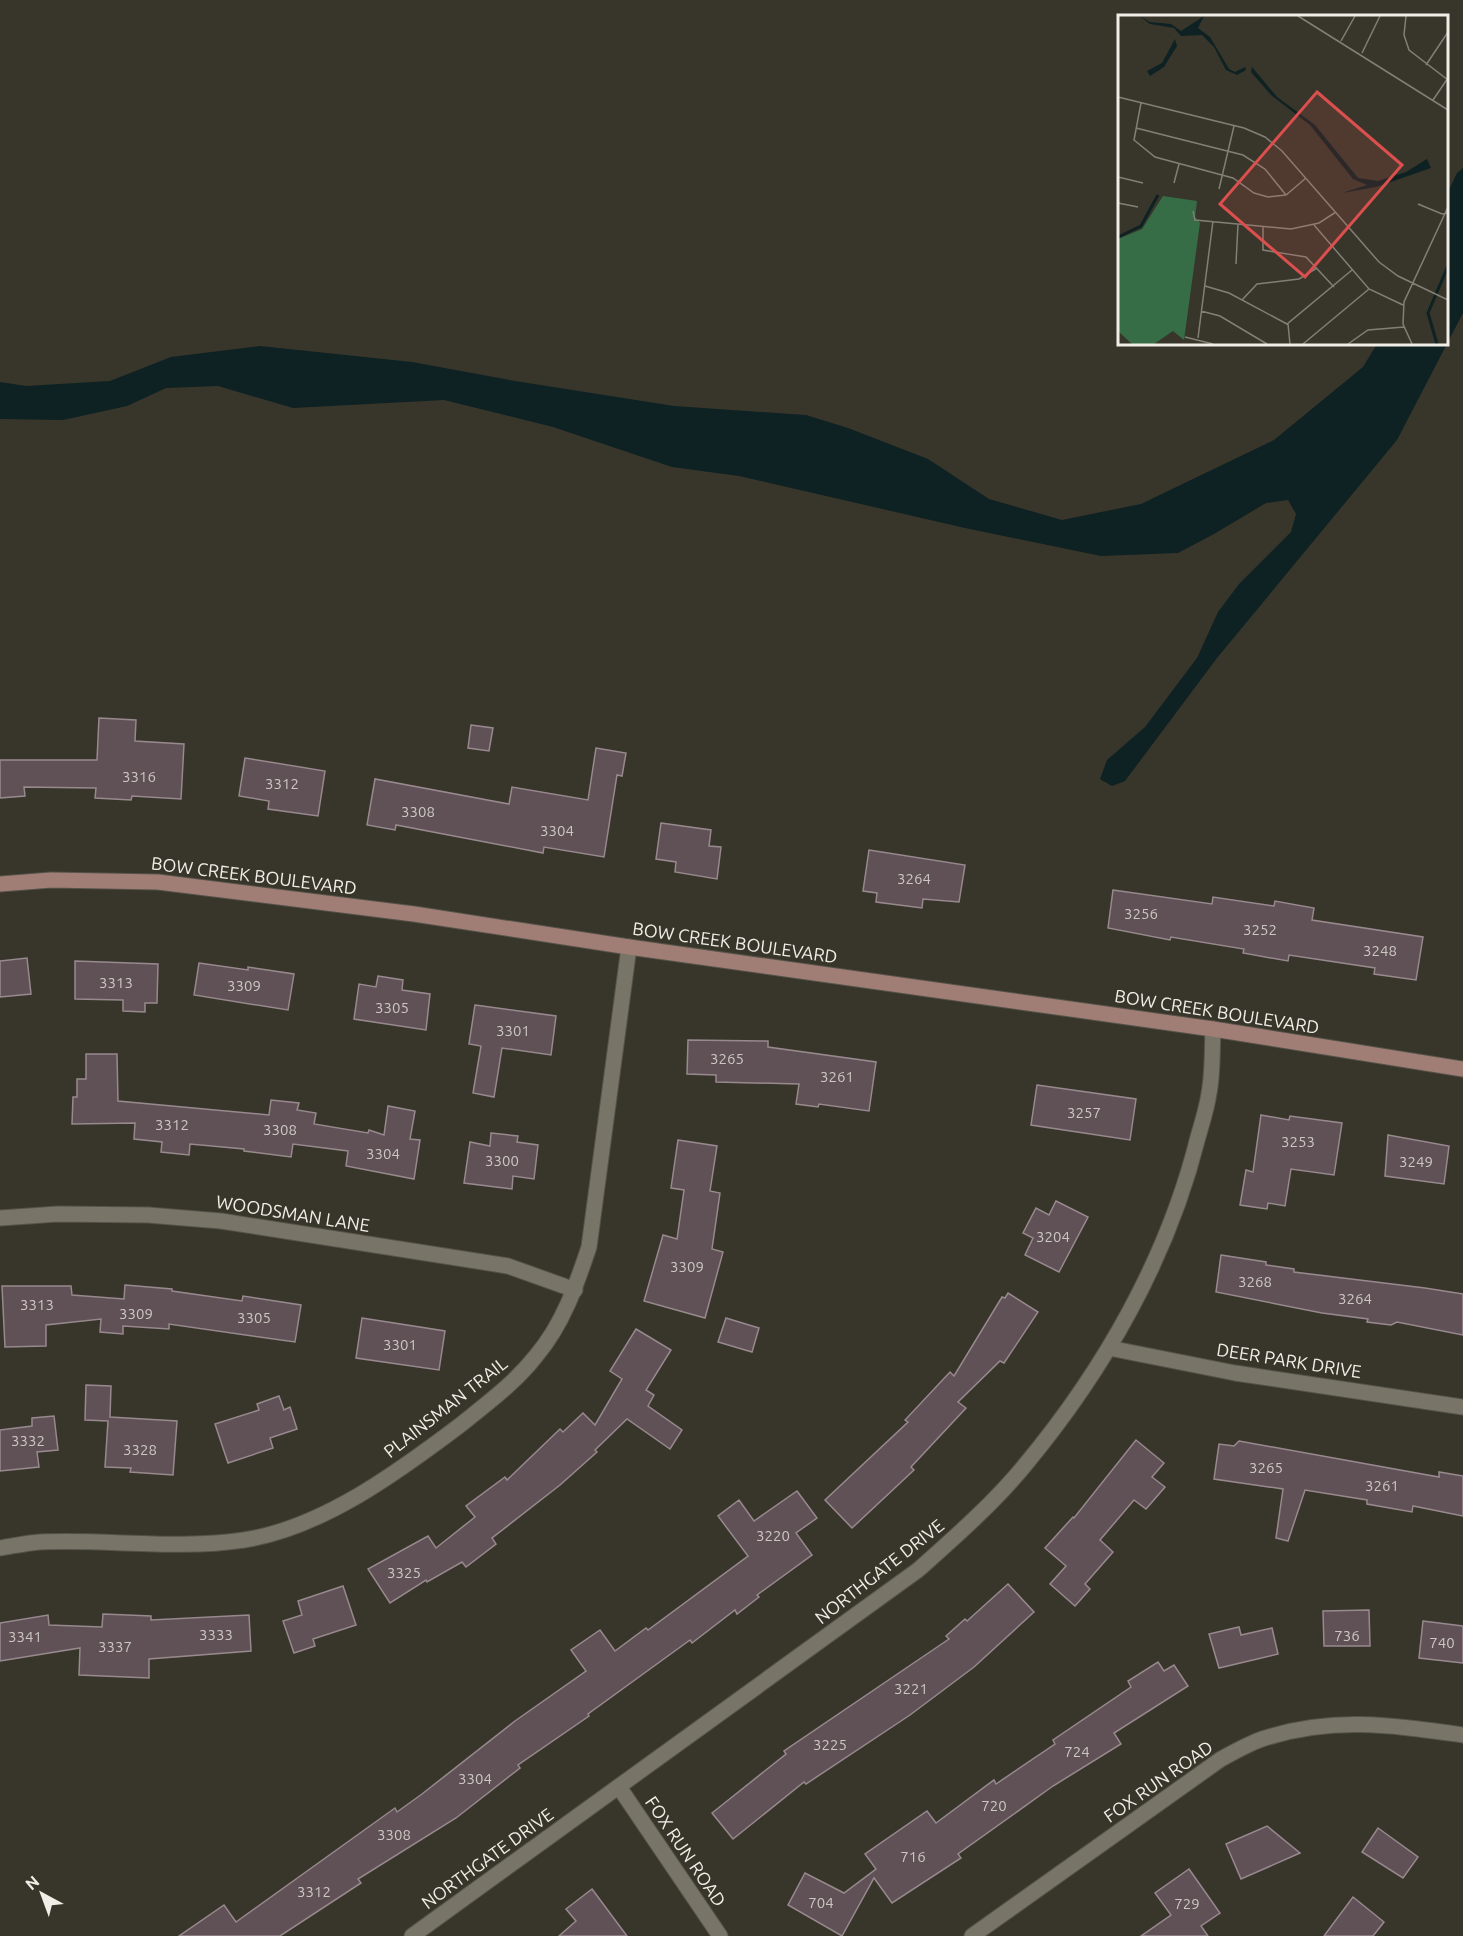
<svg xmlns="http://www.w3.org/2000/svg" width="1463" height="1936" font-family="Ubuntu,sans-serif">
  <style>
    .water { fill: #0e2123 }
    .building { fill: #5f5156; stroke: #98898f; stroke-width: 1.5 }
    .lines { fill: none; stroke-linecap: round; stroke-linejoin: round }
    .street-casing { stroke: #56534a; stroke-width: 17 }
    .secondary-casing { stroke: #56534a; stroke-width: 17 }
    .street { stroke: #787568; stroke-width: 15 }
    .secondary { stroke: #a07e75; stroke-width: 15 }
    .labels { text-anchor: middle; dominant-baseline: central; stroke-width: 5; stroke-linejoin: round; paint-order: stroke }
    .number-label { font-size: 15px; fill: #ccc7c3 }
    .street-label { font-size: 18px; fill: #f0eee7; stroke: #38362a }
    .inset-river { fill: none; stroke: #0e2123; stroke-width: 3 }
    .inset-road { fill: none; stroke: #828076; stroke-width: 1.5 }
    .view { fill: #db504e; fill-opacity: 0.15; stroke: #db504e; stroke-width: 3 }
    .inset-edge { fill: none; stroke: #f0eee7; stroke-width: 3 }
  </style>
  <rect width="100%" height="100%" fill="#38362a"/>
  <!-- water -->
  <polygon class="water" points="1463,168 1463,313 1397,440 1217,658 1125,781 1112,786 1100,779 1107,760 1145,727 1197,658 1218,612 1239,584 1291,532 1296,514 1288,500 1266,503 1214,534 1178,553 1101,556 965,528 739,476 672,467 553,427 444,400 293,408 218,386 166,388 127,406 63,420 0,419 0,382 26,386 110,381 171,357 260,346 412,362 515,381 674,406 806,415 848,428 928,459 989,499 1062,520 1141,504 1274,440 1363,367 1377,344 1446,344 1447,194 1457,173"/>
  <!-- building -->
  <g class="building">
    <polygon points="99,718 136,720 135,741 184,744 181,799 132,796 131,800 95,798 96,788 24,787 25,796 0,798 0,760 97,760"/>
    <polygon points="471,725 493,728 489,751 468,748"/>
    <polygon points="596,748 626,753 622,776 617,775 604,857 544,847 543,853 396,825 395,830 367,825 375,779 509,804 512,787 588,800"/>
    <polygon points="245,758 325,771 318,816 268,809 269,801 239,796"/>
    <polygon points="661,823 711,830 709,846 721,847 717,879 675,872 676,862 656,859"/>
    <polygon points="869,850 965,865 959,902 923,899 922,908 876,902 877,893 863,891"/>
    <polygon points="1113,890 1212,904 1213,897 1274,906 1275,901 1314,908 1312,920 1423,937 1416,980 1374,974 1375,968 1289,955 1288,961 1243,953 1244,949 1171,937 1170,940 1108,928"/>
    <polygon points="27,958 31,994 0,997 0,961"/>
    <polygon points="75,961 158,964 157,1003 145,1003 145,1012 123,1011 123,1000 75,999"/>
    <polygon points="199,963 248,970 248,967 294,974 288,1010 194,995"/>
    <polygon points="378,976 403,980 402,990 430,994 426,1030 354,1019 359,984 376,987"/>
    <polygon points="475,1005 556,1016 551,1055 502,1048 494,1097 473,1093 481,1046 469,1044"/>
    <polygon points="688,1040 768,1041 768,1047 876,1062 869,1111 819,1104 818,1107 796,1104 799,1084 716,1082 716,1075 687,1074"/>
    <polygon points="86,1054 117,1054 118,1101 269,1115 271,1100 299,1103 297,1110 316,1113 314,1124 368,1133 369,1130 384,1135 388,1106 415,1111 410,1139 420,1140 414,1179 346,1166 348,1151 293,1144 291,1157 244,1151 244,1149 190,1144 189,1155 161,1152 162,1142 134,1139 135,1123 72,1124 73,1097 77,1097 77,1079 86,1079"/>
    <polygon points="1037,1085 1136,1099 1130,1140 1031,1125"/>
    <polygon points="1261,1115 1289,1120 1290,1116 1342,1123 1334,1175 1291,1169 1285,1206 1268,1203 1267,1209 1240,1205 1246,1170 1253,1172"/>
    <polygon points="491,1133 518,1136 517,1142 538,1145 534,1179 513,1176 512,1189 464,1183 470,1142 490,1146"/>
    <polygon points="1388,1135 1449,1146 1444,1184 1385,1176"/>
    <polygon points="678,1140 717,1146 710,1191 720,1193 712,1249 723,1252 705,1318 644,1301 663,1235 677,1239 684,1190 671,1188"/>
    <polygon points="1056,1201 1088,1217 1059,1272 1025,1255 1033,1238 1023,1233 1036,1208 1049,1215"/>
    <polygon points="1221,1255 1266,1262 1266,1265 1294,1269 1294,1272 1425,1288 1463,1294 1463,1335 1397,1322 1391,1325 1367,1322 1368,1319 1322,1313 1216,1292"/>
    <polygon points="125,1285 172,1289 172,1291 242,1301 243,1296 301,1305 295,1342 169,1324 169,1329 123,1326 123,1334 100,1332 101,1319 46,1325 46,1346 5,1347 2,1286 71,1286 72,1295 124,1299"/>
    <polygon points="1008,1293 1038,1312 1004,1363 1000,1361 958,1402 966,1408 911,1467 914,1470 852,1528 825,1500 908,1422 905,1420 950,1372 954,1376 1002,1297 1005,1298"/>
    <polygon points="362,1318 445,1331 439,1370 356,1358"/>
    <polygon points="726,1318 759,1328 752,1352 718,1342"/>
    <polygon points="636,1329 671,1350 646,1390 654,1395 648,1406 682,1430 670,1449 627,1419 595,1450 597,1452 560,1485 492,1538 496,1544 466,1567 462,1562 427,1582 426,1580 390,1603 368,1569 428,1536 436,1548 475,1517 466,1506 505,1477 507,1480 560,1429 563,1432 583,1413 595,1425 622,1379 610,1371"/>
    <polygon points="86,1385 111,1386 110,1417 177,1421 173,1475 130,1472 131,1468 105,1467 108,1421 85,1420"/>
    <polygon points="279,1396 284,1410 290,1407 297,1429 270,1438 273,1448 228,1463 215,1424 259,1410 257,1404"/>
    <polygon points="54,1416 58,1450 37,1452 39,1467 0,1471 0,1430 32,1426 32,1418"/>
    <polygon points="1136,1440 1164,1463 1152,1477 1165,1487 1146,1509 1134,1500 1100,1540 1113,1552 1085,1584 1090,1589 1075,1606 1050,1584 1066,1566 1045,1548 1073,1517 1074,1518"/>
    <polygon points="1239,1441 1439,1477 1439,1472 1463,1476 1463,1516 1413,1506 1412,1512 1367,1504 1367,1500 1305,1490 1288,1541 1276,1538 1283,1489 1214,1479 1219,1444 1234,1446"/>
    <polygon points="797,1491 817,1518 796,1533 812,1555 757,1595 759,1597 737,1614 735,1610 692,1643 690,1640 588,1714 589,1716 518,1765 520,1768 456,1818 358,1879 361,1883 280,1936 179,1936 224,1905 236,1922 395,1808 397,1812 422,1794 515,1721 586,1671 571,1650 600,1630 615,1651 646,1628 648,1630 748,1556 718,1516 739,1500 754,1521"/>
    <polygon points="1008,1584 1034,1612 974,1667 910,1715 806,1784 804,1782 733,1839 712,1813 786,1754 784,1751 949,1639 946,1636 965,1619 967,1621"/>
    <polygon points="343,1586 356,1625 313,1639 315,1646 294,1653 283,1621 302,1615 298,1601"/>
    <polygon points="1369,1610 1370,1646 1324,1646 1323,1611"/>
    <polygon points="103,1614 151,1616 151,1620 249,1615 251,1651 149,1659 149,1678 79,1675 80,1648 0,1661 0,1623 48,1615 49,1625 102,1627"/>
    <polygon points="1423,1621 1463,1626 1463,1663 1419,1658"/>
    <polygon points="1239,1627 1241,1635 1272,1628 1278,1654 1219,1668 1209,1634"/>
    <polygon points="1158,1662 1164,1671 1174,1665 1188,1686 1114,1733 1121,1744 1053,1786 958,1854 961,1858 892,1903 874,1878 842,1936 788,1905 805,1873 844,1893 876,1869 865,1854 927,1811 936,1823 994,1780 996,1784 1055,1744 1053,1740 1131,1687 1128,1681"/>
    <polygon points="1267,1826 1300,1853 1241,1879 1226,1844"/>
    <polygon points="1378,1828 1418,1857 1403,1878 1362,1852"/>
    <polygon points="1189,1869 1220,1913 1201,1926 1208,1936 1141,1936 1171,1915 1155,1893"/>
    <polygon points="592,1889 627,1936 559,1936 576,1921 566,1909"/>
    <polygon points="1353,1897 1384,1922 1373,1936 1324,1936"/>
  </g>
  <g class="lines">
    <defs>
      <g id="street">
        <polyline points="0,1218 58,1214 148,1215 221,1221 508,1266 575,1290"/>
        <polyline points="1109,1348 1235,1373 1463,1407"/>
        <path d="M0 1548C13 1546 27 1543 40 1542 109 1539 177 1550 244 1540 322 1528 398 1472 459 1426 486 1404 514 1384 536 1356 563 1324 576 1286 589 1247L629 947"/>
        <polyline points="619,1787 720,1936"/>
        <path d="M412 1936 918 1570C955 1537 993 1504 1025 1465 1104 1370 1168 1258 1198 1137 1202 1123 1207 1108 1209 1093 1213 1073 1212 1050 1213 1029"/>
        <path d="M972 1936 1221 1759C1234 1752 1248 1744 1262 1739 1333 1716 1391 1725 1463 1735"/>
      </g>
      <polyline id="secondary" points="0,884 51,880 158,882 414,914 629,947 1213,1029 1463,1069"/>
    </defs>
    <!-- street casing -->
    <use href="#street" class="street-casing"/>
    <!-- secondary casing -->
    <use href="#secondary" class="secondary-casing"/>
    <!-- street -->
    <use href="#street" class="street"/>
    <!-- secondary -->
    <use href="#secondary" class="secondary"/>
  </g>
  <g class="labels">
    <!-- number labels -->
    <g class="number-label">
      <text x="139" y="776">3316</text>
      <text x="282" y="783">3312</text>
      <text x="418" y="811">3308</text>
      <text x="557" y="830">3304</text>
      <text x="914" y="878">3264</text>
      <text x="1141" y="913">3256</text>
      <text x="1260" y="929">3252</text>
      <text x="1380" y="950">3248</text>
      <text x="116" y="982">3313</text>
      <text x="244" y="985">3309</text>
      <text x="392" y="1007">3305</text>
      <text x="513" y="1030">3301</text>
      <text x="727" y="1058">3265</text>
      <text x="837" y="1076">3261</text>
      <text x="1084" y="1112">3257</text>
      <text x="172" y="1124">3312</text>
      <text x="280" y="1129">3308</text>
      <text x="1298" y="1141">3253</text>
      <text x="383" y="1153">3304</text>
      <text x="502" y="1160">3300</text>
      <text x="1416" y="1161">3249</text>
      <text x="1053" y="1236">3204</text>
      <text x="687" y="1266">3309</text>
      <text x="1255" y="1281">3268</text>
      <text x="1355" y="1298">3264</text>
      <text x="37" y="1304">3313</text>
      <text x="136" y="1313">3309</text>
      <text x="254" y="1317">3305</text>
      <text x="400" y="1344">3301</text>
      <text x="28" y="1440">3332</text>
      <text x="140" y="1449">3328</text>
      <text x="1266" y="1467">3265</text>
      <text x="1382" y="1485">3261</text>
      <text x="773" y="1535">3220</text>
      <text x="404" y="1572">3325</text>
      <text x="216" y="1634">3333</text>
      <text x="1347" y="1635">736</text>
      <text x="25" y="1636">3341</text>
      <text x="1442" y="1642">740</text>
      <text x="115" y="1646">3337</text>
      <text x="911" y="1688">3221</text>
      <text x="830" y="1744">3225</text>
      <text x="1077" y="1751">724</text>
      <text x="475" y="1778">3304</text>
      <text x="994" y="1805">720</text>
      <text x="394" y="1834">3308</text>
      <text x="913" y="1856">716</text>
      <text x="314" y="1891">3312</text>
      <text x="821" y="1902">704</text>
      <text x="1187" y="1903">729</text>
    </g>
    <!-- street labels -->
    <g class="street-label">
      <text transform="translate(254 875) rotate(7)">BOW CREEK BOULEVARD</text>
      <text transform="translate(735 942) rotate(8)">BOW CREEK BOULEVARD</text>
      <text transform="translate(1217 1011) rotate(9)">BOW CREEK BOULEVARD</text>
      <text transform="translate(293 1213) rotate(9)">WOODSMAN LANE</text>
      <text transform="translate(1289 1360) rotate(9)">DEER PARK DRIVE</text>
      <text transform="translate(445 1407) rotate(-38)">PLAINSMAN TRAIL</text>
      <text transform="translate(879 1571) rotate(-38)">NORTHGATE DRIVE</text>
      <text transform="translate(1158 1781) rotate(-35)">FOX RUN ROAD</text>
      <text transform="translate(686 1851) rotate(56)">FOX RUN ROAD</text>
      <text transform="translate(487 1858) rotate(-36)">NORTHGATE DRIVE</text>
    </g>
  </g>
  <!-- overview -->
  <g transform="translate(1118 15)">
    <rect width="330" height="330" fill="#38362a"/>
    <path d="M45 181 79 186 77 202 82 208 66 325 55 316 36 329H14L0 316V224L24 214Z" fill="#366c46"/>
    <path d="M22 1 32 7 53 9 63 16 86 1 80 13 92 22 111 54 117 57 127 52 128 55 119 60 108 55 96 32 84 20 63 21 56 13 32 9ZM57 24 59 31 46 52 32 61 29 56 44 48ZM134 52 159 82 197 110 240 163 260 166 288 157 309 144 313 153 258 172 224 178 249 170 235 164 192 110 153 80 133 57Z" fill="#0e2123"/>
    <path class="inset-river" d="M0 222 23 211 40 180M319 329 310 298 330 251"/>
    <path class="inset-road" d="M180 1 330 95M288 1 286 20 291 35 330 65M223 26 237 1M244 38 262 1M308 50 330 17M0 82 126 113 147 122 164 136 261 247 280 261 330 285M315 85 330 63M23 88 16 125 37 142 115 163 136 178 150 182 168 180 188 163M18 113 125 140 147 154 168 180M0 162 25 168M56 168 61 149M101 174 116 111M0 188 20 192M300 189 324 199 330 198M75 196 77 205 173 214 201 208 218 197M196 210 251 274 285 290M145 211V235L188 242 216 272M118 249 120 209M87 271 111 278 169 309 234 255M124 285 139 269 181 264 199 253M83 296 102 301 149 329M170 309 172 329M67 322 95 329M80 323 95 206M185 329 251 274M230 329 250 315 286 312M294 329 285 309 286 287 330 192"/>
    <path class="view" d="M199 77 284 150 187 262 102 189Z"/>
    <rect width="330" height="330" class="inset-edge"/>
  </g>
  <!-- north arrow -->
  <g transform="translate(42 1894) rotate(319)" stroke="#38362a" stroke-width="4.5" paint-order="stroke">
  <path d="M0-4.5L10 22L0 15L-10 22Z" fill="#f0eee7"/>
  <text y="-9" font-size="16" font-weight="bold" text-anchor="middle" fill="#f0eee7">N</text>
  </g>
</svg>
